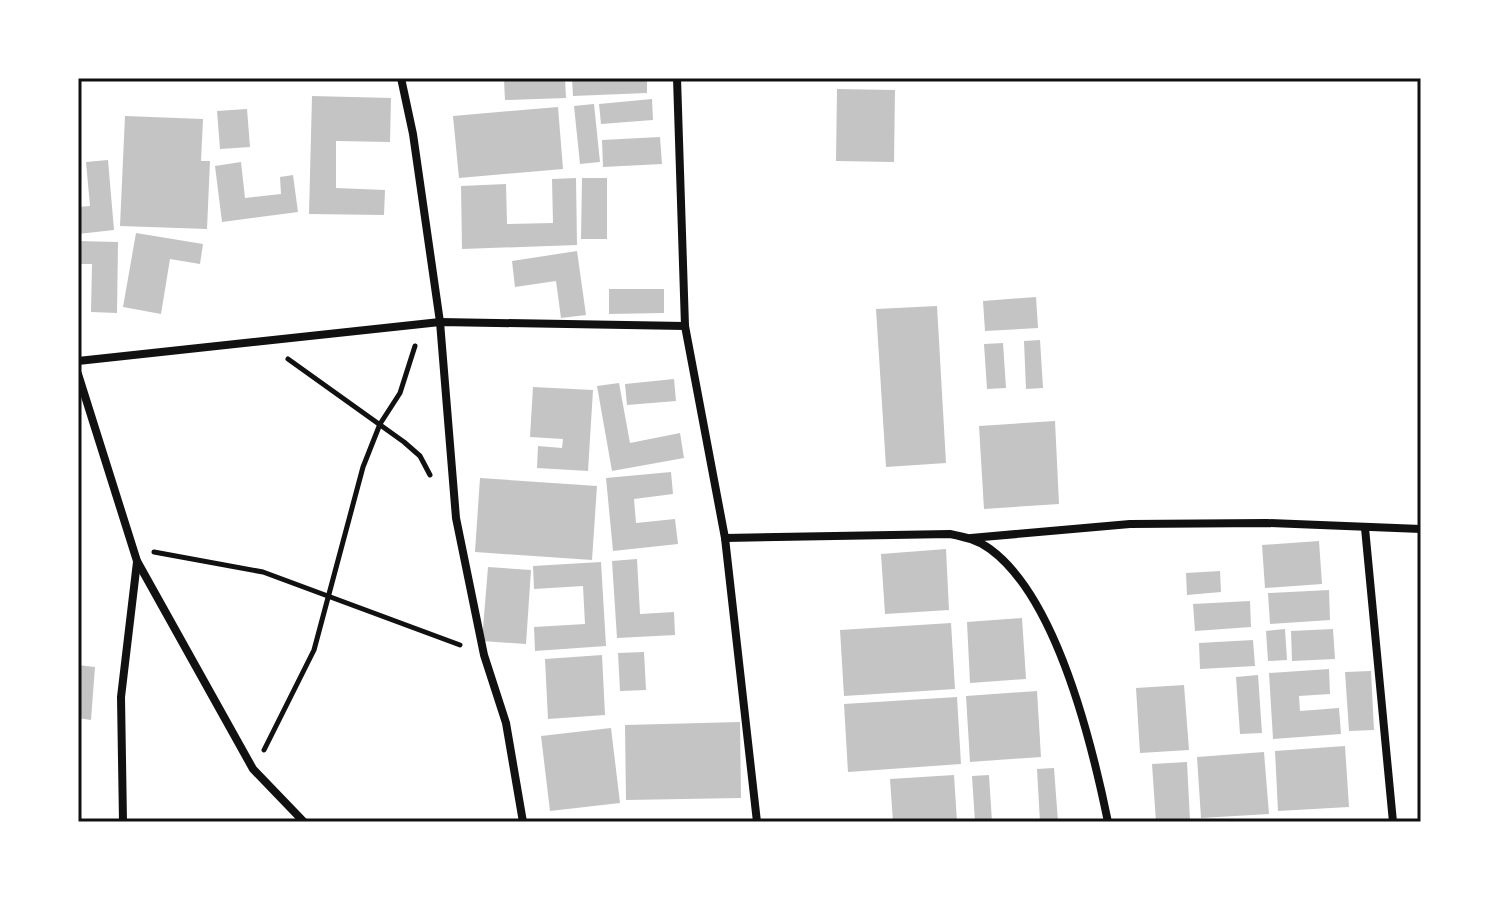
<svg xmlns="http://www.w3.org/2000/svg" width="1499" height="900" font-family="Figtree,sans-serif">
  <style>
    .building { fill: #c4c4c4 }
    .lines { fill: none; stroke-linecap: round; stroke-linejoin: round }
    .path { stroke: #111; stroke-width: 5 }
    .minor { stroke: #111; stroke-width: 8 }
    .neatline { fill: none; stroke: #111; stroke-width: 3 }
  </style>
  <rect width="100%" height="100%" fill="#fff"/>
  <!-- building -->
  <g class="building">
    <polygon points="543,78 565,78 566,98 505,100 504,80"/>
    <polygon points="572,78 647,78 647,93 573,96"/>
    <polygon points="837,89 895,90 894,162 836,161"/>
    <polygon points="312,96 391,98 390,142 336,141 336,188 385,190 384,215 309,214"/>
    <polygon points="652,99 653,120 601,124 599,104"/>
    <polygon points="594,104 600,162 580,164 574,106"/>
    <polygon points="558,107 563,169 459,178 453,116"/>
    <polygon points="247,109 250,147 220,149 217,111"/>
    <polygon points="125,116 203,119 201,161 210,161 207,229 120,226"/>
    <polygon points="660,137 662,164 603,167 602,140"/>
    <polygon points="108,160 114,230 78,234 78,207 90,206 86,162"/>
    <polygon points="241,162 245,198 281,194 280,177 293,175 298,212 222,222 215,166"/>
    <polygon points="576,178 577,245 462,249 461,186 506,184 507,224 553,223 552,179"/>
    <polygon points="582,178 607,178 607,239 581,239"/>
    <polygon points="136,233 203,244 200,264 170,259 161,314 123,307"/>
    <polygon points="78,241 118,242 117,313 91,312 92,264 78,264"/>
    <polygon points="577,251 586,315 561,318 556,281 515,287 512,261"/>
    <polygon points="609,289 664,289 664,313 609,314"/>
    <polygon points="1036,297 1038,328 985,331 983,301"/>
    <polygon points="937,306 946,463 886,467 876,309"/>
    <polygon points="1040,340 1043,388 1026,389 1024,341"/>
    <polygon points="1003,343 1006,388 987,389 984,344"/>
    <polygon points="674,379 676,401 627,405 625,384"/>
    <polygon points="619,383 630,443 680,433 684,458 612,471 597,386"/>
    <polygon points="533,387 593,390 588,471 537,468 538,446 562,448 563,439 530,437"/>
    <polygon points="1055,421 1059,504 984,509 979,426"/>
    <polygon points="671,472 673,494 634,499 636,523 675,519 678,544 613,551 606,478"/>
    <polygon points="480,478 597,486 592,560 475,552"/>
    <polygon points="1319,541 1322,584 1265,588 1262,545"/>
    <polygon points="946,549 949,610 885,614 881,554"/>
    <polygon points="637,559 640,614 674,612 675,635 617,638 612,561"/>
    <polygon points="601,562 606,646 535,651 534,627 585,624 583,586 534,589 533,566"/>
    <polygon points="488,567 531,570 526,644 482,641"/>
    <polygon points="1220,571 1221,592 1187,595 1186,573"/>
    <polygon points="1329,590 1330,620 1270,624 1268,593"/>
    <polygon points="1250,601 1251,627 1195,631 1193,604"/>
    <polygon points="1022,618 1026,679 970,683 967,622"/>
    <polygon points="951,623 955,689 844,696 840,630"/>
    <polygon points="1285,629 1287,660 1268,661 1266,631"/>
    <polygon points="1333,629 1335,659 1292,661 1291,631"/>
    <polygon points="1253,640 1255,666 1200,669 1199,643"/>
    <polygon points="644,652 646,690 620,691 618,653"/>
    <polygon points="602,655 605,715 548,719 545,659"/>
    <polygon points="78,665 95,667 91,720 78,718"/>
    <polygon points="1329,669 1330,694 1299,696 1300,711 1339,708 1341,734 1273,739 1269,673"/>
    <polygon points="1371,671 1374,730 1349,731 1345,672"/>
    <polygon points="1258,675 1262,733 1240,734 1236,677"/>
    <polygon points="1184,685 1189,750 1140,753 1136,688"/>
    <polygon points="1037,691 1041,757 970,762 966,696"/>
    <polygon points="957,697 961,764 848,772 844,704"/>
    <polygon points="740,722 741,798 626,800 625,725"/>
    <polygon points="611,728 620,803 550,811 541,736"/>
    <polygon points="1345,746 1349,807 1278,811 1275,751"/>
    <polygon points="1264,752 1269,814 1201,818 1197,757"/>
    <polygon points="1187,762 1190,821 1156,822 1152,764"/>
    <polygon points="1054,768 1058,822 1040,822 1037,769"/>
    <polygon points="954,775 957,822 893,822 890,779"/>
    <polygon points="989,775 992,822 975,822 972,776"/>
  </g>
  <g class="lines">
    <!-- path -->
    <g class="path">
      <polyline points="288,359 404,442 420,456 430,475"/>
      <polyline points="154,552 263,572 460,645"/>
      <polyline points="264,750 314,650 363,467 380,424 400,393 415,346"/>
    </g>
    <!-- minor -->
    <g class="minor">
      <polyline points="401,78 413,134 440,322 456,518 484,655 506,723 523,822"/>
      <polyline points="677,78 685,326 725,538 757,822"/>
      <polyline points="78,361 440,322 685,326"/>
      <polyline points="78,374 137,561 253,769 304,822"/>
      <polyline points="1365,528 1393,822"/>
      <path d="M725 538 950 534C965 537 978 540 990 549 1057 598 1092 744 1108 822"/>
      <polyline points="971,538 1130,524 1267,523 1421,529"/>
      <polyline points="123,822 121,697 137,562"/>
    </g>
  </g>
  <!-- border -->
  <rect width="1499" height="900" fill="none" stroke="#ffffff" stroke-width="160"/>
  <rect x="80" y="80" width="1339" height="740" class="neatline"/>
</svg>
